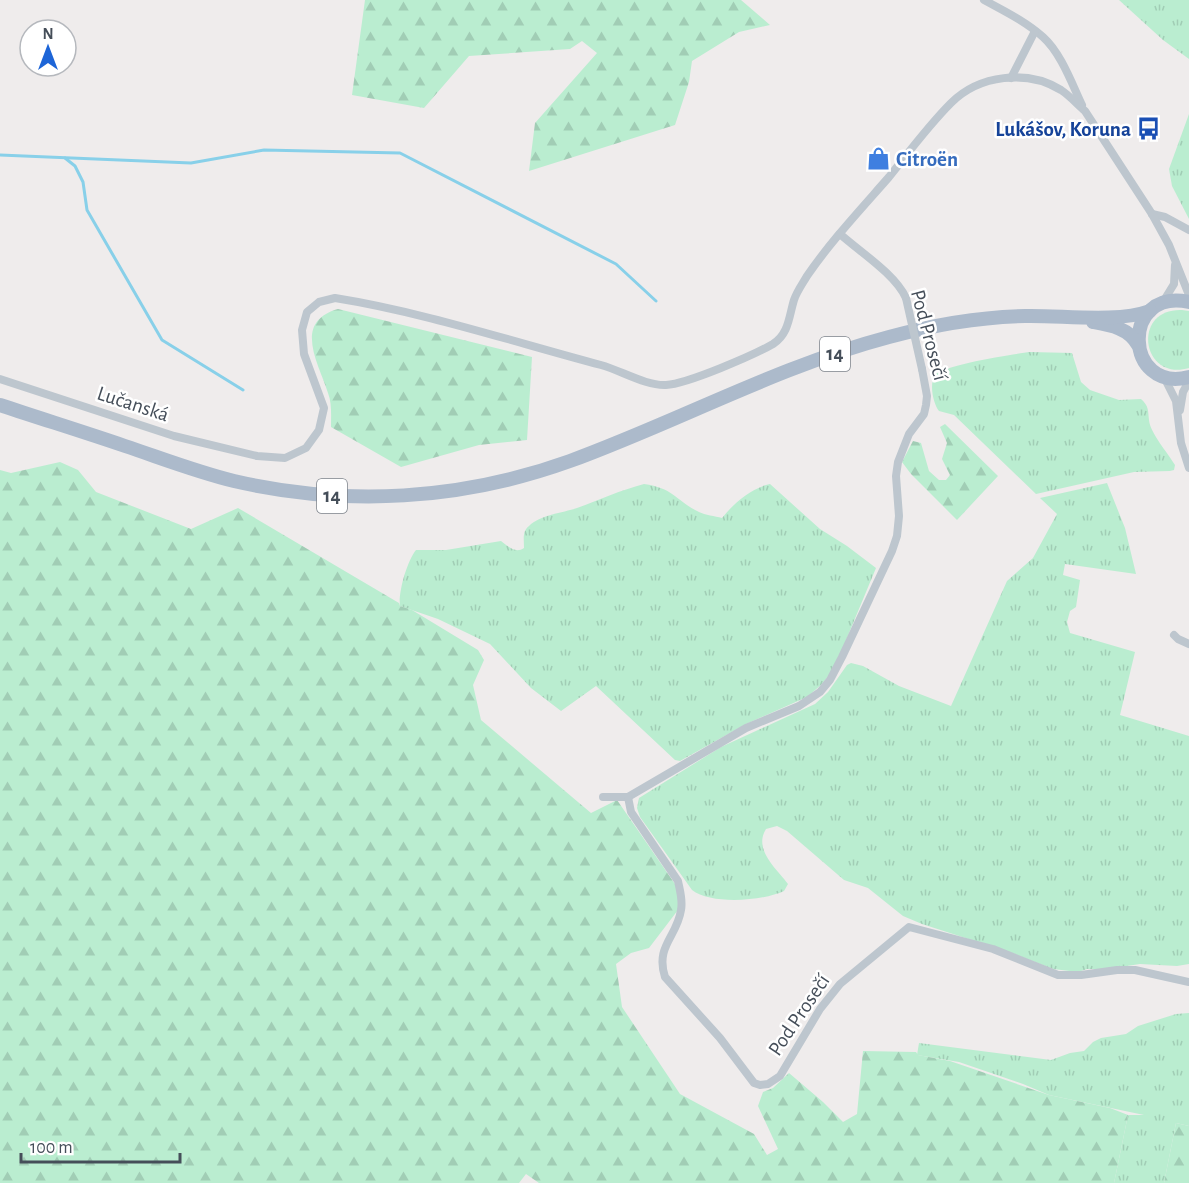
<svg xmlns="http://www.w3.org/2000/svg" width="1189" height="1183" font-family="'Alegreya Sans',sans-serif">
  <style>
    .grass { fill: url(#grass-tufts) }
    .forest { fill: url(#forest-firs) }
    .lines { fill: none; stroke-linecap: round; stroke-linejoin: round }
    .stream { stroke: #88d0e9; stroke-width: 3 }
    .minor { stroke: #bdc6ce; stroke-width: 8 }
    .primary { stroke: #acbacb; stroke-width: 14 }
    .minor-bridge { stroke: #bdc6ce; stroke-width: 8 }
    .labels { text-anchor: middle; dominant-baseline: central; stroke-width: 5; stroke-linejoin: round; paint-order: stroke }
    .shield { fill: #fff; stroke: #7d838b; stroke-width: 1.5 }
    .shield-label { font-size: 20px; font-weight: bold; fill: #454e59 }
    .transit-label { font-size: 21px; font-weight: bold; fill: #164399; stroke: #fff; text-anchor: end }
    .shop-label { font-size: 21px; font-weight: bold; fill: #366cbe; stroke: #fff; text-anchor: start }
    .street-label { font-size: 21px; fill: #454e59; stroke: #fff }
  </style>
  <defs>
    <pattern id="grass-tufts" width="24" height="20" patternUnits="userSpaceOnUse" patternTransform="scale(1.5)"><rect width="24" height="20" fill="#baedd0"/><path d="M3 7l-1-3M5 7V3M7 7l1-3M15 17l-1-3M17 17v-4M19 17l1-3" fill="none" stroke="#a1cdb5"/></pattern>
    <pattern id="forest-firs" width="22" height="20" patternUnits="userSpaceOnUse" patternTransform="scale(1.5)"><rect width="22" height="20" fill="#baedd0"/><path d="M5 1l3.5 6h-7zM16 11l3.5 6h-7z" fill="#a1cdb5"/></pattern>
  </defs>
  <rect width="100%" height="100%" fill="#efecec"/>
  <!-- grass -->
  <g class="grass">
    <polygon points="1119,0 1189,0 1189,59 1163,40"/>
    <polygon points="1189,114 1189,219 1172,186 1169,169"/>
    <path d="M1182 310 1189 311V368C1141 382 1131 308 1182 310Z"/>
    <path d="M1030 352 1072 353 1081 382 1090 390 1119 400 1141 399C1149 406 1148 411 1149 420 1150 433 1168 453 1175 465L1174 470 1170 471 1134 472 1036 494 954 415 939 411C933 403 929 384 935 375 943 365 1014 354 1030 352Z"/>
    <path d="M1107 483 1125 528 1136 574 1065 564 1063 575 1080 580 1076 607 1070 611 1067 622 1070 633 1135 652 1120 715 1189 736V964L1177 966 1140 964 1107 969H1087L1078 972 1053 969 1015 954 922 924 903 916 868 888 844 880 787 831 777 826 766 829C753 850 777 869 788 884L784 891C763 901 711 905 692 890L640 817 637 808 639 798 721 747 815 704 828 692 847 665 851 663 863 666 899 686 951 706 1007 581 1033 558 1057 514 1040 498Z"/>
    <path d="M644 484C674 488 676 501 699 512 705 515 715 516 722 518 734 503 751 488 770 484L820 529 847 546 876 568 834 669 821 685 807 697 746 724 680 761 675 760 596 686 561 711 531 688 490 644 438 619 400 606C398 593 407 561 416 550H446L501 541C508 546 515 554 524 548 524 540 522 531 529 526 540 515 562 513 577 508 599 500 621 490 644 484Z"/>
    <polygon points="1189,1013 1189,1126 1176,1123 1164,1183 1114,1183 1128,1115 1144,1115 1049,1095 1023,1084 959,1062 917,1055 919,1043 1051,1060 1070,1053 1084,1051 1093,1042 1101,1038 1126,1034 1138,1026 1176,1014"/>
  </g>
  <!-- forest -->
  <g class="forest">
    <polygon points="365,0 741,0 770,25 739,32 692,61 689,82 675,125 529,171 535,123 597,53 582,41 570,49 469,56 424,108 352,95"/>
    <path d="M338 309 532 357 527 440 479 445 401 467 331 427C331 416 332 403 328 393 319 364 292 322 338 309Z"/>
    <polygon points="945,424 998,476 957,520 911,474 902,462 913,441 921,443 929,471 939,480 946,480 950,475 942,459 947,443 940,427"/>
    <polygon points="60,462 78,470 96,492 191,529 238,508 399,603 400,606 412,610 478,650 484,660 473,685 481,720 591,813 617,800 675,884 679,897 678,910 649,948 631,953 616,964 622,1007 680,1094 754,1134 767,1155 778,1149 758,1106 763,1092 773,1088 789,1073 823,1102 843,1122 857,1114 863,1051 916,1052 918,1055 950,1061 1049,1095 1110,1108 1128,1115 1114,1183 539,1183 526,1174 519,1183 0,1183 0,470 11,473"/>
    <polygon points="1176,1123 1189,1126 1189,1183 1164,1183"/>
  </g>
  <g class="lines">
    <!-- stream -->
    <g class="stream">
      <polyline points="0,155 191,163 264,150 400,153 616,264 656,301"/>
      <polyline points="65,158 75,166 83,182 87,210 162,340 243,390"/>
    </g>
    <!-- minor -->
    <g class="minor">
      <path d="M984 0C1004 11 1025 21 1043 37 1061 53 1072 84 1082 105"/>
      <polyline points="1011,78 1035,31"/>
      <polyline points="1152,214 1165,217 1189,230"/>
      <path d="M840 234C860 252 895 274 906 298"/>
      <polyline points="1163,302 1174,284 1175,265"/>
      <polyline points="1164,377 1176,401 1181,443 1189,468"/>
      <path d="M0 379 174 436 257 456 285 458 306 448 319 430 324 408 304 354 302 330 307 312 319 302 335 298C423 312 514 342 601 365 622 371 646 386 666 385 687 384 754 355 773 344 789 334 789 316 794 300 797 291 803 283 807 276 831 241 861 209 889 177 909 152 928 126 951 103 979 75 1027 69 1061 90 1070 96 1077 104 1085 111L1152 214 1169 245 1189 295"/>
      <polyline points="1180,410 1183,392 1189,381"/>
      <polyline points="1174,635 1178,639 1189,644"/>
      <polyline points="603,797 628,797 746,728 799,706 820,692 830,680 842,657 892,551 897,536 899,516 896,476 898,462 909,434 924,414 926,405 927,396 922,369"/>
      <path d="M628 797 631 812 678 881C680 891 683 900 681 910 677 937 655 946 665 977L720 1038 754 1083 760 1085 768 1084 780 1076 820 1009 840 984 909 927 993 949 1058 975H1081L1117 970H1135L1189 982"/>
    </g>
    <!-- primary -->
    <g class="primary">
      <path d="M1189 302C1120 287 1124 394 1189 377"/>
      <path d="M1093 322C1110 325 1129 328 1138 345"/>
      <path d="M0 405C42 419 84 432 125 446 161 458 197 472 234 481 347 507 462 500 570 461 677 422 779 366 889 337 933 325 979 317 1025 316 1062 315 1116 323 1150 311"/>
    </g>
    <!-- minor-bridge -->
    <polyline class="minor-bridge" points="906,298 922,369"/>
  </g>
  <!-- icons -->
  <defs>
    <symbol id="bus-bare" viewBox="-9 -9 18 18"><path d="M-5-6H5V4H4V6H2V4H-2V6H-4V4H-5ZM-3.5-4V0h7V-4ZM-3.5 1.2v1.5H-2V1.2ZM2 1.2v1.5H3.5V1.2Z" fill="#1a4fb4" stroke="#fff" stroke-width="2.5" paint-order="stroke"/></symbol>
    <symbol id="shop-bare" viewBox="-9 -9 18 18"><path d="M-5-2.5h2.3a2.7 3.5 0 0 1 5.4 0H5L5.5 6h-11ZM-1.5-2.5h3a1.5 2.3 0 0 0-3 0Z" fill="#3f7fe0" stroke="#fff" stroke-width="2.5" paint-order="stroke"/></symbol>
  </defs>
  <g fill-rule="evenodd">
    <use href="#bus-bare" x="1132" y="112" width="33" height="33"/>
    <use href="#shop-bare" x="862" y="142" width="33" height="33"/>
  </g>
  <g class="labels">
    <!-- shield labels -->
    <g class="shield">
      <rect x="820" y="337" width="30" height="34" rx="4.5"/>
      <rect x="317" y="479" width="30" height="34" rx="4.5"/>
    </g>
    <g class="shield-label">
      <text x="835" y="354">14</text>
      <text x="332" y="496">14</text>
    </g>
    <!-- transit labels -->
    <g class="transit-label">
      <text x="1131" y="129">Lukášov, Koruna</text>
    </g>
    <!-- shop labels -->
    <g class="shop-label">
      <text x="896" y="159">Citroën</text>
    </g>
    <!-- street labels -->
    <g class="street-label">
      <text transform="translate(929 335) rotate(75)">Pod Prosečí</text>
      <text transform="translate(133 404) rotate(18)">Lučanská</text>
      <text transform="translate(799 1015) rotate(-56)">Pod Prosečí</text>
    </g>
  </g>
  <!-- north arrow -->
  <g transform="translate(48 48)"><circle r="28" fill="#ffffff" stroke="#b5b8bd" stroke-width="1.5"/>
  <path d="M0-4.5L10 22L0 15L-10 22Z" fill="#1d65d7"/>
  <text y="-9" font-size="16" font-weight="bold" text-anchor="middle" fill="#454e59">N</text>
  </g>
  <!-- scale -->
  <path d="M21 1153v9h159v-9" fill="none" stroke="#454e59" stroke-width="3"/>
  <text x="30" y="1153" font-size="18" fill="#454e59" stroke="#ffffff" stroke-width="4.5" paint-order="stroke">100 m</text>
</svg>
